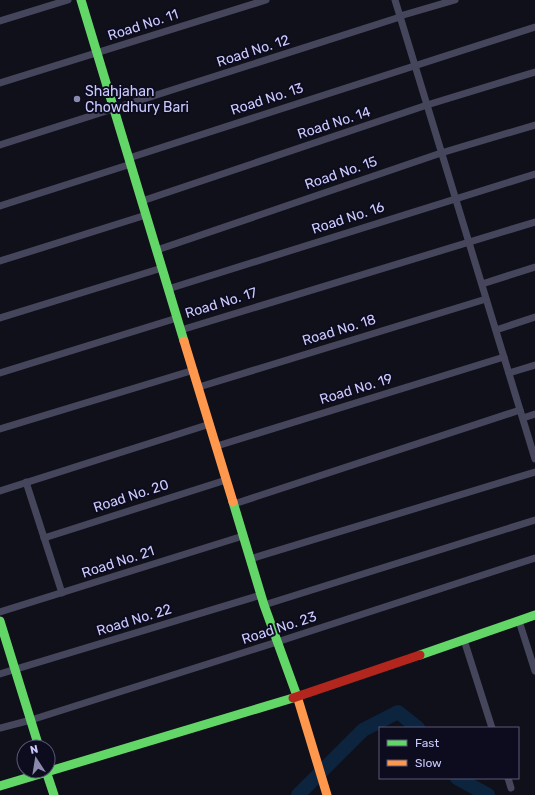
<svg xmlns="http://www.w3.org/2000/svg" width="535" height="795" font-family="Rubik,sans-serif">
  <style>
    .lines { fill: none; stroke-linecap: round; stroke-linejoin: round }
    .river { stroke: #0c243e; stroke-width: 14 }
    .street { stroke: #45465b; stroke-width: 7 }
    .fast { stroke: #63d668; stroke-width: 9 }
    .slow { stroke: #ff974d; stroke-width: 9 }
    .jam { stroke: #b3261e; stroke-width: 9 }
    .poi-dot { fill: #8a89ae; stroke: #0d0c1e; stroke-width: 1.5 }
    .labels { text-anchor: middle; dominant-baseline: central; stroke-width: 4; stroke-linejoin: round; paint-order: stroke }
    .street-label { font-size: 14px; fill: #cbcafe; stroke: #0d0c1e }
    .poi-label { font-size: 14px; fill: #cbcafe; stroke: #0d0c1e; text-anchor: start }
  </style>
  <rect width="100%" height="100%" fill="#10101a"/>
  <g class="lines">
    <!-- river -->
    <g class="river">
      <polyline points="457,778 488,795"/>
      <polyline points="298,795 363,730 398,712 418,728"/>
    </g>
    <!-- street -->
    <g class="street">
      <polyline points="395,0 535,459"/>
      <polyline points="400,16 455,0"/>
      <polyline points="0,21 68,0"/>
      <polyline points="0,83 266,0"/>
      <polyline points="0,145 400,17"/>
      <polyline points="129,158 535,27"/>
      <polyline points="142,201 427,105 535,72"/>
      <polyline points="0,206 131,164"/>
      <polyline points="157,250 441,153 535,125"/>
      <polyline points="0,261 146,215"/>
      <polyline points="482,284 535,267"/>
      <polyline points="168,289 535,174"/>
      <polyline points="0,318 162,268"/>
      <polyline points="181,330 535,222"/>
      <polyline points="496,330 535,317"/>
      <polyline points="0,373 177,318"/>
      <polyline points="509,373 535,365"/>
      <polyline points="199,387 486,299"/>
      <polyline points="523,418 535,414"/>
      <polyline points="0,429 194,370"/>
      <polyline points="217,446 504,357"/>
      <polyline points="26,482 62,593"/>
      <polyline points="0,491 210,424"/>
      <polyline points="234,504 520,410"/>
      <polyline points="44,538 226,480"/>
      <polyline points="250,559 535,472"/>
      <polyline points="264,605 535,520"/>
      <polyline points="0,612 243,536"/>
      <polyline points="519,621 535,671"/>
      <polyline points="464,640 492,728"/>
      <polyline points="0,674 261,595"/>
      <polyline points="0,728 31,720 277,642 535,558"/>
      <polyline points="508,778 511,788"/>
    </g>
    <!-- fast -->
    <g class="fast">
      <polyline points="81,0 184,341"/>
      <polyline points="233,502 264,605 297,696"/>
      <polyline points="0,621 39,747"/>
      <polyline points="420,655 535,615"/>
      <polyline points="46,771 54,795"/>
      <polyline points="0,786 293,698"/>
    </g>
    <!-- slow -->
    <g class="slow">
      <polyline points="184,341 233,502"/>
      <polyline points="297,696 327,795"/>
    </g>
    <!-- jam -->
    <polyline class="jam" points="293,698 420,655"/>
  </g>
  <!-- markers -->
  <circle class="poi-dot" cx="77" cy="99" r="4"/>
  <g class="labels">
    <!-- street labels -->
    <g class="street-label">
      <text transform="translate(143 25) rotate(-18)">Road No. 11</text>
      <text transform="translate(253 51) rotate(-18)">Road No. 12</text>
      <text transform="translate(267 99) rotate(-18)">Road No. 13</text>
      <text transform="translate(334 123) rotate(-18)">Road No. 14</text>
      <text transform="translate(341 173) rotate(-19)">Road No. 15</text>
      <text transform="translate(348 218) rotate(-18)">Road No. 16</text>
      <text transform="translate(221 303) rotate(-17)">Road No. 17</text>
      <text transform="translate(339 330) rotate(-17)">Road No. 18</text>
      <text transform="translate(356 389) rotate(-17)">Road No. 19</text>
      <text transform="translate(131 496) rotate(-18)">Road No. 20</text>
      <text transform="translate(118 562) rotate(-18)">Road No. 21</text>
      <text transform="translate(134 620) rotate(-17)">Road No. 22</text>
      <text transform="translate(279 628) rotate(-18)">Road No. 23</text>
    </g>
    <!-- poi labels -->
    <g class="poi-label">
      <text x="85" y="91">Shahjahan<tspan x="85" dy="16">Chowdhury Bari</tspan></text>
    </g>
  </g>
  <!-- legend -->
  <rect x="379" y="727" width="140" height="52" fill="#0d0c1e" stroke="#595878"/>
  <rect x="387" y="740" width="20" height="6" fill="#63d668" stroke="#595878"/>
  <text x="415" y="747" font-size="12" fill="#cbcafe">Fast</text>
  <rect x="387" y="760" width="20" height="6" fill="#ff974d" stroke="#595878"/>
  <text x="415" y="767" font-size="12" fill="#cbcafe">Slow</text>
  <!-- north arrow -->
  <g transform="translate(36 759) rotate(348)"><circle r="19" fill="#0d0c1e" stroke="#595878"/>
  <path d="M0-3L7 15L0 10L-7 15Z" fill="#8a89ae"/>
  <text y="-6" font-size="11" font-weight="bold" text-anchor="middle" fill="#cbcafe">N</text>
  </g>
</svg>
